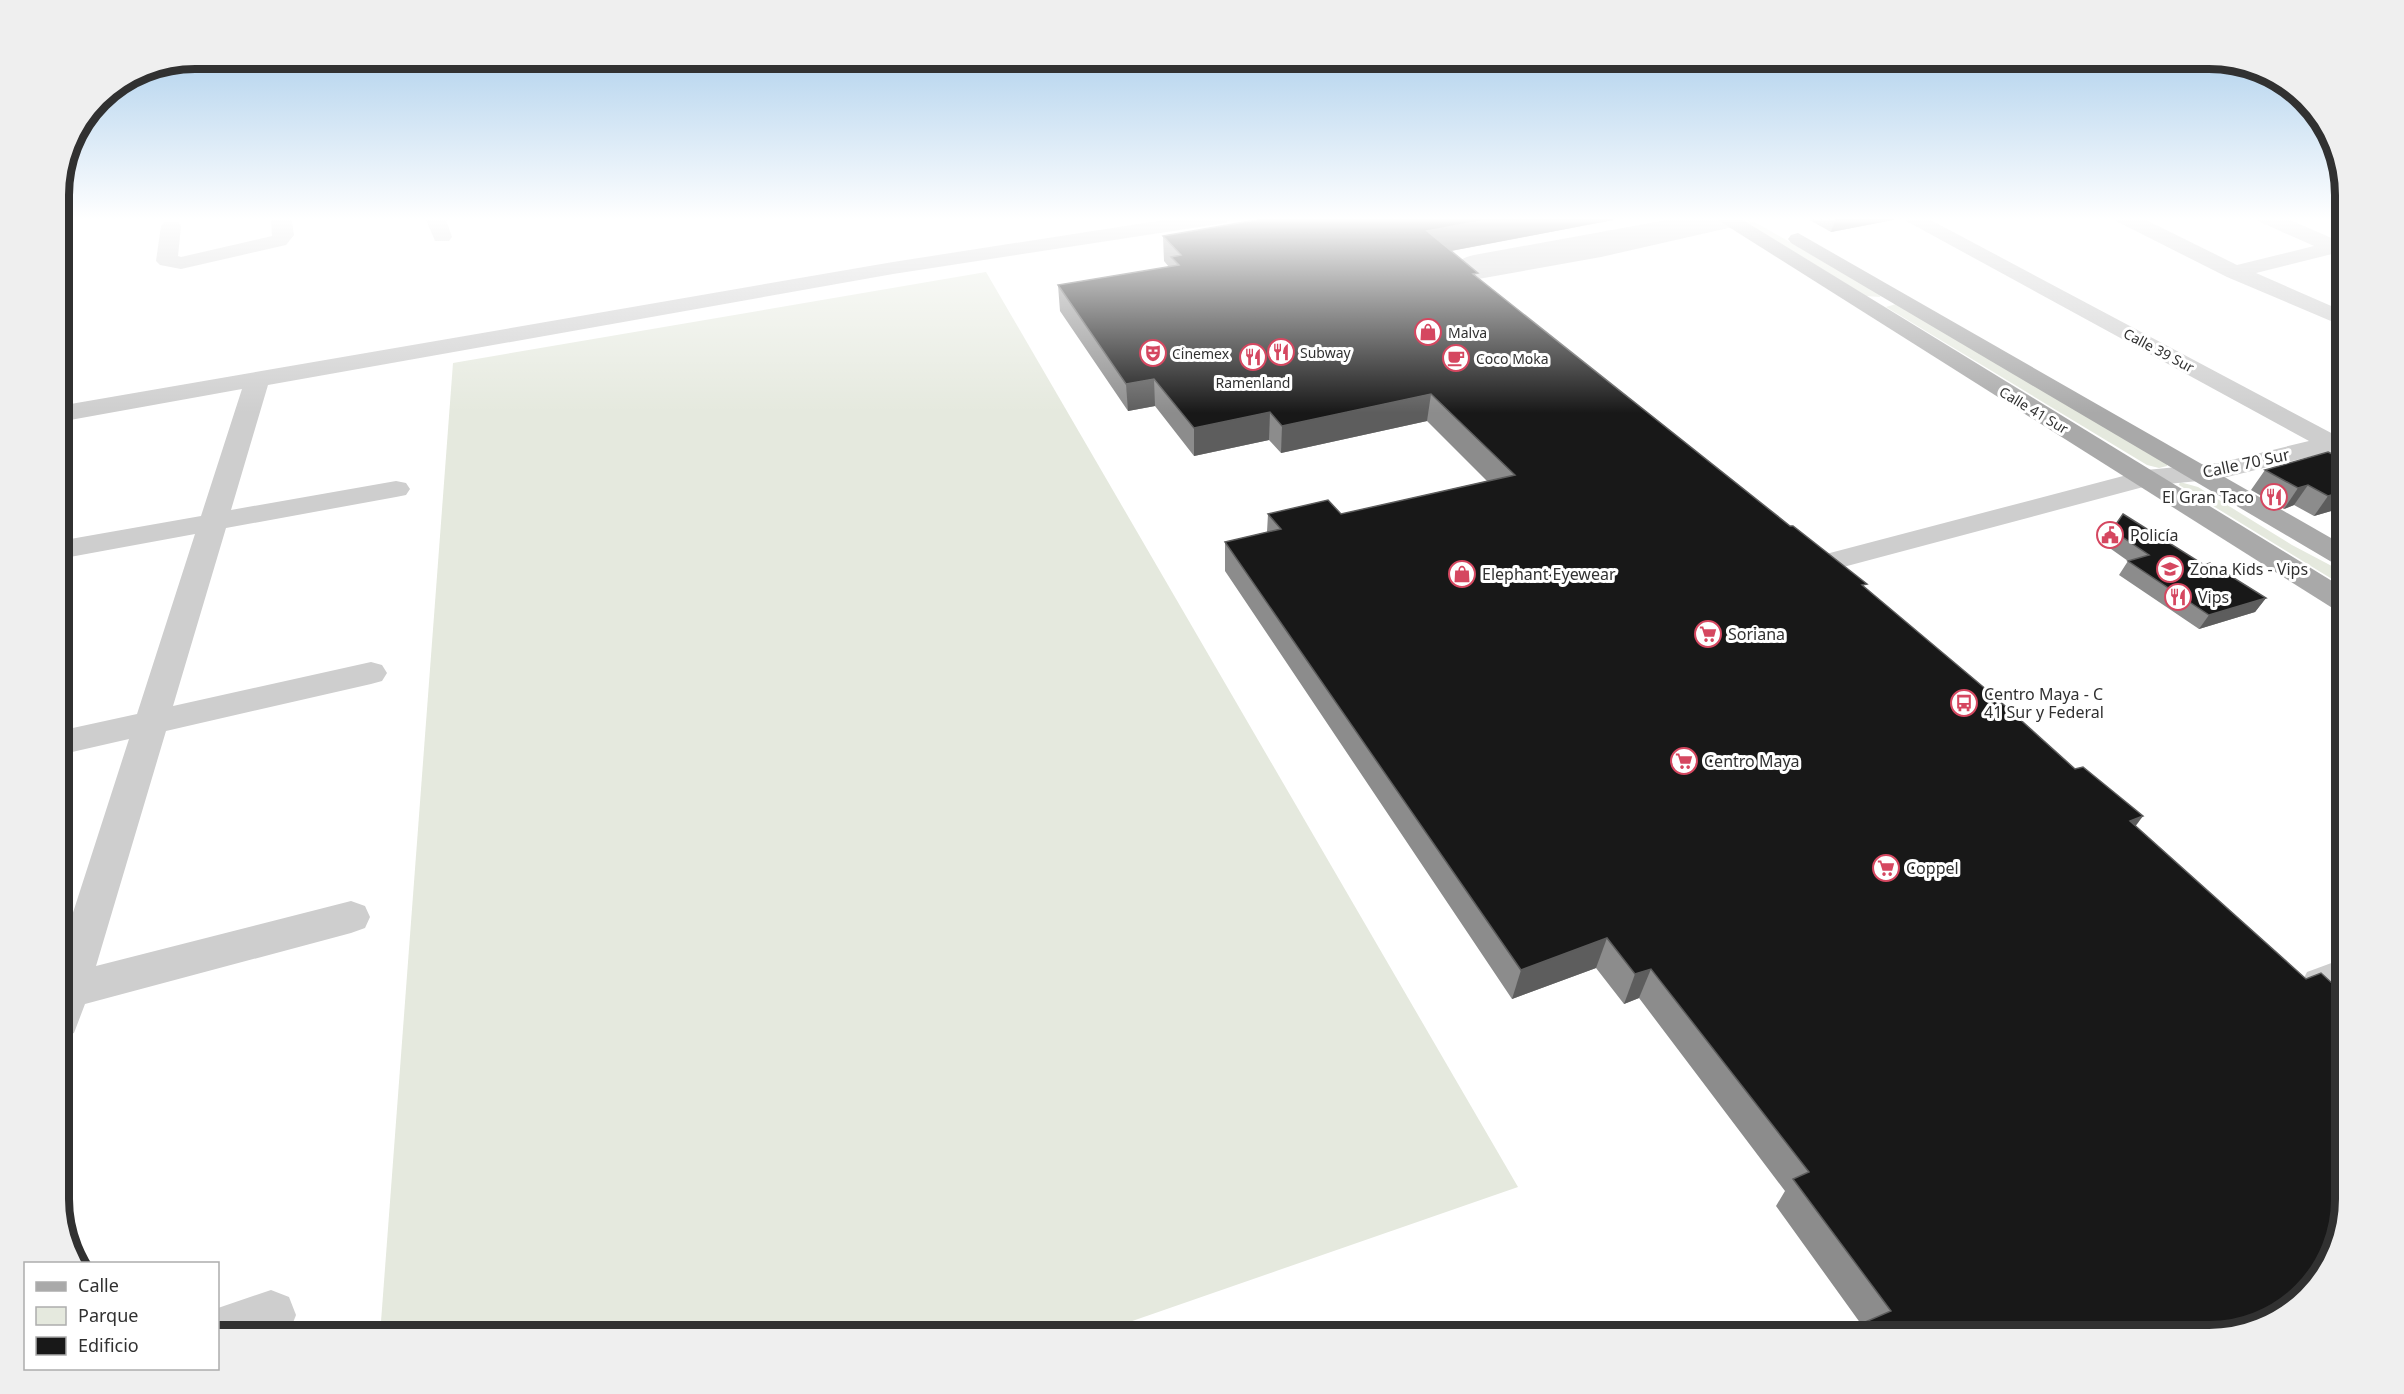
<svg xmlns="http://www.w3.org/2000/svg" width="2404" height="1394" font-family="'Noto Sans',sans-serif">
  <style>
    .green { fill: #e5e9de }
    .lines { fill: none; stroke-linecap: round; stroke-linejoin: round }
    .minor { fill: #cecece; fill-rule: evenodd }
    .major { fill: #a9a9a9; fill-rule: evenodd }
    .wall { fill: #8c8c8c }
    .shaded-wall { fill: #5d5d5d }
    .building { fill: #181818; stroke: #5d5d5d; stroke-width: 1.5 }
    .labels { text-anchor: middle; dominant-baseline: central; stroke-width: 6; stroke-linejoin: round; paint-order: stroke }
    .far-poi-label { font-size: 14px; fill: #313131; stroke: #fff; text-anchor: start }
    .far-street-label { font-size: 14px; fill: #313131; stroke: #fff }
    .street-label { font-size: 16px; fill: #313131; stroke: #fff }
    .poi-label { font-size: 16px; fill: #313131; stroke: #fff; text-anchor: start }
    .rim { fill: none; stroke: #313131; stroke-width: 8 }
  </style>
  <rect width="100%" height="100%" fill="#fff"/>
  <!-- green -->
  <g class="green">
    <polygon points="1746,220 1753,221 1881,294 1880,297 1866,296 1745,222"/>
    <polygon points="986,272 1518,1187 1092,1335 380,1335 453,363"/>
    <polygon points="1896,304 2167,463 2167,466 2159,468 2147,465 1886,307"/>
    <polygon points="2180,482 2198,487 2292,545 2345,573 2345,587 2179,485"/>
  </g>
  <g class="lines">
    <!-- minor -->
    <g class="minor">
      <polygon points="271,217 291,217 294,235 286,245 181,269 160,265 156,261 161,226 164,222 178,222 181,226 178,256 181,257 272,236"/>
      <polygon points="425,217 445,217 452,237 449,241 435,241"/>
      <polygon points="1183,217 1235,217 1225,223 893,274 268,385 231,510 396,481 406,483 410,489 406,495 396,497 226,528 173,706 371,662 382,665 387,673 382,681 371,684 166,731 96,966 351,901 365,906 370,917 365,928 351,933 85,1004 74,1033 59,1038 59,956 129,739 59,755 59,731 137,714 195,534 59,559 59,541 201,516 242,389 59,422 59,406 893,262"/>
      <path d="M1717 217 1715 219 1744 217 1737 226 1601 257 1467 281 1459 280C1449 265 1460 258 1474 255L1683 217Z"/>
      <polygon points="1899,217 1925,217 2335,435 2345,432 2345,455 2329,452 2219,479 2147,486 1817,574 1807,571 1802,565 1807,559 2146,470 2219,463 2309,441"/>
      <polygon points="2113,217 2140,217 2237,265 2314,246 2258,221 2255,217 2283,217 2336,240 2345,238 2345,255 2332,254 2256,273 2345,312 2345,327 2227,277 2116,221"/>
      <polygon points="2335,217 2345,217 2345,224 2338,222"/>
      <polygon points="2345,958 2345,992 2321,1001 2307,996 2301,984 2307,972"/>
      <polygon points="271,1290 289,1297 296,1315 289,1333 282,1335 218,1335 218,1308"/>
    </g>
    <!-- major -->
    <g class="major">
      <polygon points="1713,217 1738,217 2345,589 2345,611 2334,609"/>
      <polygon points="1798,233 2345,546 2345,567 2335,564 1791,243 1788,239 1791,235"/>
    </g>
  </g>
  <!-- wall -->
  <g class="wall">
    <polygon points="1273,217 1613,217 1613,220 1451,251 1477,277 1865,588 2136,826 2345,1200 1861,1324 1776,1206 1785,1191 1639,998 1624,1004 1596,968 1512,999 1225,571 1225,542 1267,532 1268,514 1341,514 1487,481 1427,421 1281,453 1269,440 1194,456 1155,406 1128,411 1060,311 1058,285 1169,267 1164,261 1163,236"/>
    <polygon points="1804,217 1899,217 1898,219 1831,232"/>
    <polygon points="2345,460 2345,507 2314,516 2294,505 2284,509 2251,490 2265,470"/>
    <polygon points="2112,530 2204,565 2266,598 2255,612 2199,629 2119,575 2128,561 2104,544"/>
  </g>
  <!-- shaded-wall -->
  <g class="shaded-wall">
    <polygon points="1502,217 1613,217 1613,220 1424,256 1427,231"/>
    <polygon points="1836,217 1899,217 1898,219 1831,232"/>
    <polygon points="1154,379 1155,406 1128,411 1126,384"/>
    <polygon points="1431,394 1427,421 1281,453 1282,426"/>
    <polygon points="1270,412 1269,440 1194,456 1194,428"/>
    <polygon points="2308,485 2294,505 2284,509 2298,488"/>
    <polygon points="2345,491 2345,507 2314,516 2328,496"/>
    <polygon points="2266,598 2255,612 2199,629 2209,615"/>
    <polygon points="2143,816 2121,846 2130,821"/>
    <polygon points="1607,938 1596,968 1512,999 1521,970"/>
    <polygon points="1651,969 1639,998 1624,1004 1635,974"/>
  </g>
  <!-- building -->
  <g class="building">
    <polygon points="1273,217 1502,217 1427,231 1478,273 1473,274 1790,526 1793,526 1867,584 1862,585 1994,696 2075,769 2083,767 2143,816 2130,821 2306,979 2321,973 2345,995 2345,1200 2327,1267 2278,1317 2210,1335 1835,1335 1891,1311 1793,1179 1809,1172 1651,969 1635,974 1607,938 1521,970 1225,542 1281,529 1268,514 1328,500 1341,514 1515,475 1431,394 1282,426 1270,412 1194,428 1154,379 1126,384 1058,285 1179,265 1171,257 1181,255 1163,236"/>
    <polygon points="2328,452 2345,460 2345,491 2328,496 2308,485 2298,488 2265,470"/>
    <polygon points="2123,514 2204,565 2210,563 2266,598 2209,615 2128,561 2149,555 2112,530"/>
  </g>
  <!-- sky -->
  <linearGradient id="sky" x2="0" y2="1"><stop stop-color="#9dc6e8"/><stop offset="0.53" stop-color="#fff"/><stop offset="1" stop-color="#fff" stop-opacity="0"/></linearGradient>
  <rect width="2404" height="413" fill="url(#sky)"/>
  <!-- icons -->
  <defs>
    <symbol id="shop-ring" viewBox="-11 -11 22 22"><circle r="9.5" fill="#fff" stroke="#d54760" stroke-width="1.5"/><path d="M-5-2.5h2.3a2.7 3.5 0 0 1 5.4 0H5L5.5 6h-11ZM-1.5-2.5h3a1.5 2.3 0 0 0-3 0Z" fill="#d54760"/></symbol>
    <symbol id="restaurant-ring" viewBox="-11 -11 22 22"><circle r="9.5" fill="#fff" stroke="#d54760" stroke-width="1.5"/><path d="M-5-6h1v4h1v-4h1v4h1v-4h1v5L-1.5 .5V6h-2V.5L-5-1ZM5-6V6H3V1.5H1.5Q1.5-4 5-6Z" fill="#d54760"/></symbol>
    <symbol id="theatre-ring" viewBox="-11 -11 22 22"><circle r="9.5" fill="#fff" stroke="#d54760" stroke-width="1.5"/><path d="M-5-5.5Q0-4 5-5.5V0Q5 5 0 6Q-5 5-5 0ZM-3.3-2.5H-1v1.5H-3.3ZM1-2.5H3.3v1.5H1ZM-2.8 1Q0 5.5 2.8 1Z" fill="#d54760"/></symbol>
    <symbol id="cafe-ring" viewBox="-11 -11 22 22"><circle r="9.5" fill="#fff" stroke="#d54760" stroke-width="1.5"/><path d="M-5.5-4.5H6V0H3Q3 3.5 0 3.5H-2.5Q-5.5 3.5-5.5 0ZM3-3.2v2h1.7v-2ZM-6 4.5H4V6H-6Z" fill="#d54760"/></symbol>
    <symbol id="civic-ring" viewBox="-11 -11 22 22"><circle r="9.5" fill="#fff" stroke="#d54760" stroke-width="1.5"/><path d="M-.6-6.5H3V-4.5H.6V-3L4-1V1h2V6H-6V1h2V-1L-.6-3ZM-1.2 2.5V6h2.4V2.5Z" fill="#d54760"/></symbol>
    <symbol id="school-ring" viewBox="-11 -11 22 22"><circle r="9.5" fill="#fff" stroke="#d54760" stroke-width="1.5"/><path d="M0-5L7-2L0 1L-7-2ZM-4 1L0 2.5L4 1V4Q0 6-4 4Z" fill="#d54760"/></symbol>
    <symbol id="supermarket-ring" viewBox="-11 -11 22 22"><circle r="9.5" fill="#fff" stroke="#d54760" stroke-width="1.5"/><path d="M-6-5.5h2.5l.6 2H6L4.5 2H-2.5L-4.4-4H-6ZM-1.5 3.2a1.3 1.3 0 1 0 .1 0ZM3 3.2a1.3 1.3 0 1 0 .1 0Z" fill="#d54760"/></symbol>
    <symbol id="bus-ring" viewBox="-11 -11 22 22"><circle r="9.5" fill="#fff" stroke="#d54760" stroke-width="1.5"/><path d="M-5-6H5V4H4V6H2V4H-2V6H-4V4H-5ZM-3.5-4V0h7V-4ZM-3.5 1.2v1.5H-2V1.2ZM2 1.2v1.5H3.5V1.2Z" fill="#d54760"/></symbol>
  </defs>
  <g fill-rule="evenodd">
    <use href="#shop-ring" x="1413" y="317" width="30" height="30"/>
    <use href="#restaurant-ring" x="1266" y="337" width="30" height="30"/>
    <use href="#theatre-ring" x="1138" y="338" width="30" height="30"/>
    <use href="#restaurant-ring" x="1238" y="342" width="30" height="30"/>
    <use href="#cafe-ring" x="1441" y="343" width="30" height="30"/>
    <use href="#restaurant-ring" x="2259" y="482" width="30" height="30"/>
    <use href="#civic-ring" x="2095" y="520" width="30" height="30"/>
    <use href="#school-ring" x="2155" y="554" width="30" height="30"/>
    <use href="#shop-ring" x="1447" y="559" width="30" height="30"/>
    <use href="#restaurant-ring" x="2163" y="582" width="30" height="30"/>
    <use href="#supermarket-ring" x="1693" y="619" width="30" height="30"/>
    <use href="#bus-ring" x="1949" y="688" width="30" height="30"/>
    <use href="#supermarket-ring" x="1669" y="746" width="30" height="30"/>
    <use href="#supermarket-ring" x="1871" y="853" width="30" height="30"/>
  </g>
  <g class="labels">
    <!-- far-poi labels -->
    <g class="far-poi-label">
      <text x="1448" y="332">Malva</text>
      <text x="1300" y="352">Subway</text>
      <text x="1172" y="353">Cinemex</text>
      <text x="1476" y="358">Coco Moka</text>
      <text x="1253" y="382" text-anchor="middle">Ramenland</text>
    </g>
    <!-- far-street labels -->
    <g class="far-street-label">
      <text transform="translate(2159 350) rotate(28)">Calle 39 Sur</text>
      <text transform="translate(2034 410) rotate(31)">Calle 41 Sur</text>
    </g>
    <!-- street labels -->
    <g class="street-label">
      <text transform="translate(2246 463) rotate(-12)">Calle 70 Sur</text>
    </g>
    <!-- poi labels -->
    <g class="poi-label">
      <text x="2254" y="497" text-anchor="end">El Gran Taco</text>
      <text x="2130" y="535">Policía</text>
      <text x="2190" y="569">Zona Kids - Vips</text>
      <text x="1482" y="574">Elephant Eyewear</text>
      <text x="2198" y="597">Vips</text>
      <text x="1728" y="634">Soriana</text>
      <text x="1984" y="694">Centro Maya - C<tspan x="1984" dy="18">41 Sur y Federal</tspan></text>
      <text x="1704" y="761">Centro Maya</text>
      <text x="1906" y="868">Coppel</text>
    </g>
  </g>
  <!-- crop -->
  <path d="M0 0H2404V1394H0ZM195 69H2209A126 126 0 0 1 2335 195V1199A126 126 0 0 1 2209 1325H195A126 126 0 0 1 69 1199V195A126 126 0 0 1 195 69Z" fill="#efefef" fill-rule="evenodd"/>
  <path class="rim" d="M195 69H2209A126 126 0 0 1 2335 195V1199A126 126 0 0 1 2209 1325H195A126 126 0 0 1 69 1199V195A126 126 0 0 1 195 69Z"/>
  <!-- legend -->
  <rect x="24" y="1262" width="195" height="108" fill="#ffffff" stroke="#adadad" stroke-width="1.5"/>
  <rect x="36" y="1282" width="30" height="9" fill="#a9a9a9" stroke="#adadad" stroke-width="1.5"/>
  <text x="78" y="1292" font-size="18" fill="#313131">Calle</text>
  <rect x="36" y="1307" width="30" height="18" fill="#e5e9de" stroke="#adadad" stroke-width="1.5"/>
  <text x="78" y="1322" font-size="18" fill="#313131">Parque</text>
  <rect x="36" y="1337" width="30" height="18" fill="#181818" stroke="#adadad" stroke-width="1.5"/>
  <text x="78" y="1352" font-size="18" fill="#313131">Edificio</text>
</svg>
